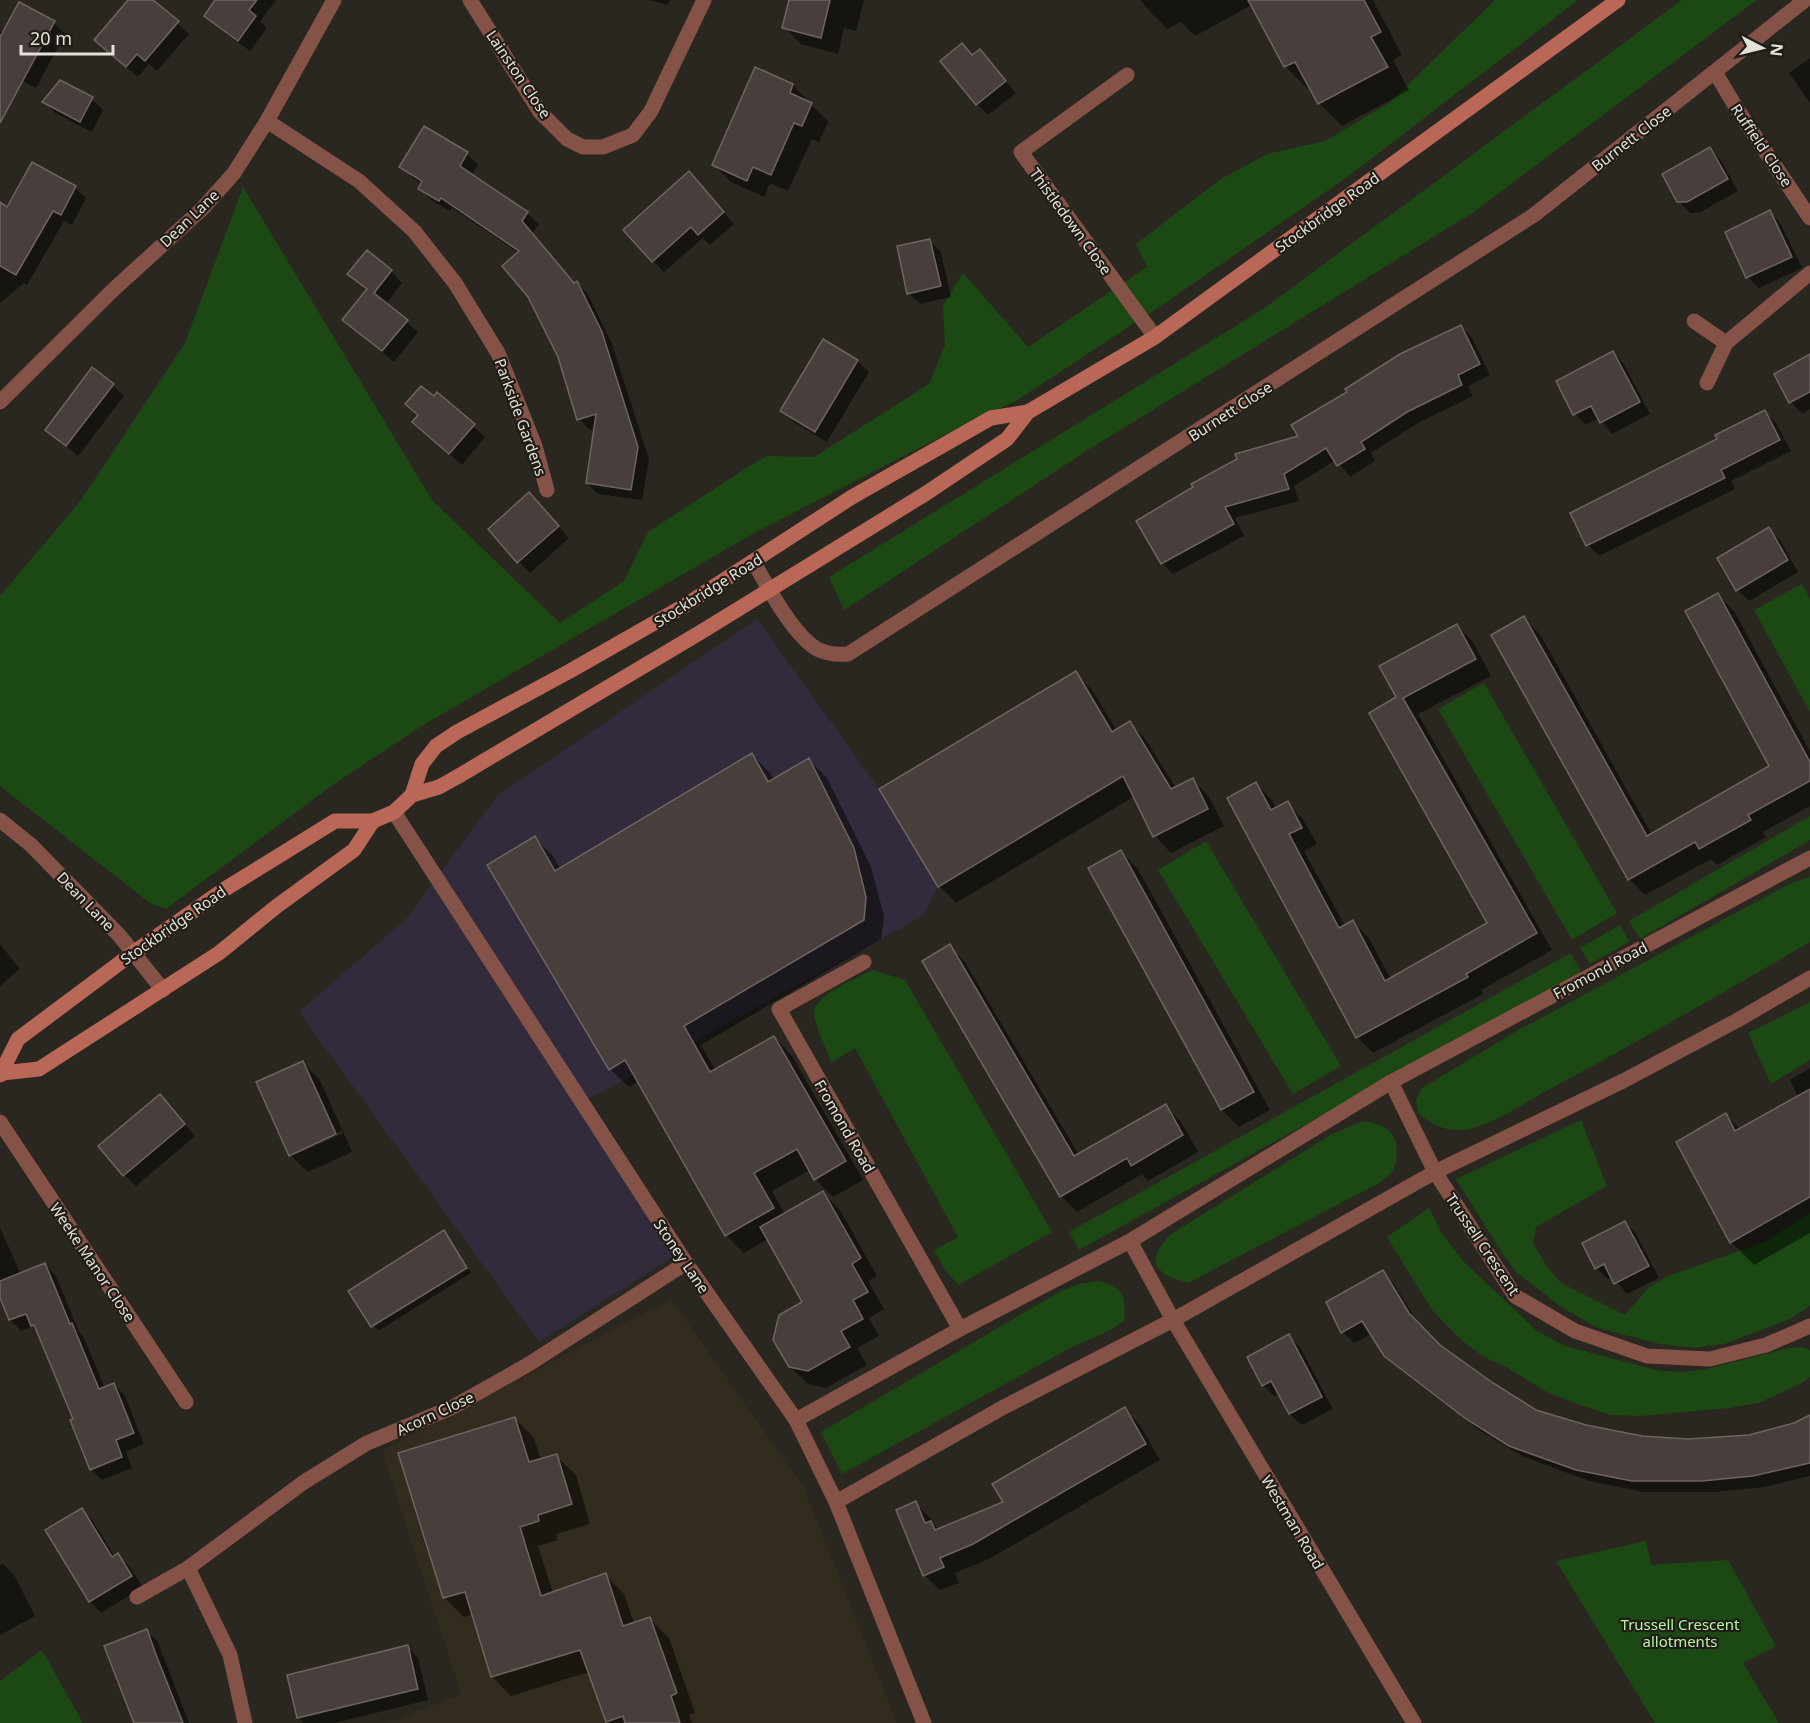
<svg xmlns="http://www.w3.org/2000/svg" width="1810" height="1723" font-family="'Noto Sans',sans-serif">
  <style>
    .commercial { fill: #322b3b }
    .built { fill: #322c1f }
    .green { fill: #1c4813 }
    .shadow { fill: #0007; fill-rule: evenodd }
    .building { fill: #483f3c; stroke: #6e6461; stroke-width: 1.5 }
    .lines { fill: none; stroke-linecap: round; stroke-linejoin: round }
    .minor { stroke: #855247; stroke-width: 15 }
    .tertiary { stroke: #855247; stroke-width: 15 }
    .secondary { stroke: #b96857; stroke-width: 15 }
    .labels { text-anchor: middle; dominant-baseline: central; stroke-width: 4.5; stroke-linejoin: round; paint-order: stroke }
    .street-label { font-size: 15px; fill: #e3e1dc; stroke: #211d16 }
    .park-label { font-size: 15px; fill: #b2f6a5; stroke: #211d16 }
  </style>
  <rect width="100%" height="100%" fill="#2a2720"/>
  <!-- commercial -->
  <polygon class="commercial" points="757,619 879,789 938,887 923,916 587,1100 676,1255 539,1342 299,1012 405,920 498,795"/>
  <!-- built -->
  <polygon class="built" points="671,1299 803,1486 897,1723 387,1723 461,1694 382,1451"/>
  <!-- green -->
  <g class="green">
    <polygon points="1495,0 1578,0 1346,178 1168,301 1016,401 970,422 754,533 425,724 334,784 166,909 150,903 0,786 0,596 81,500 185,343 243,187 432,500 560,623 624,581 648,532 743,470 767,456 814,457 929,384 945,345 943,305 963,273 1028,347 1147,267 1136,244 1221,179 1267,154 1325,141 1389,103"/>
    <polygon points="1682,0 1757,0 1474,212 1091,448 844,610 829,577 1263,309"/>
    <polygon points="1802,584 1810,599 1810,712 1754,610"/>
    <polygon points="1484,683 1617,913 1572,940 1438,709"/>
    <polygon points="1810,816 1810,840 1640,939 1629,921"/>
    <polygon points="1206,841 1341,1066 1293,1094 1158,870"/>
    <path d="M1810 877V942C1724 992 1638 1042 1550 1089 1525 1102 1492 1126 1464 1130 1446 1132 1431 1124 1418 1113L1416 1100 1422 1088 1515 1032 1791 883Z"/>
    <polygon points="1620,925 1629,942 1590,964 1580,948"/>
    <polygon points="1571,953 1581,972 1079,1250 1069,1232"/>
    <path d="M873 970 905 980 1052 1232 958 1285 944 1268 934 1250 958 1237 855 1048 831 1063C827 1049 815 1027 814 1013 814 995 858 977 873 970Z"/>
    <polygon points="1810,1002 1810,1060 1771,1084 1748,1033"/>
    <polygon points="1581,1120 1607,1186 1536,1227 1533,1243 1546,1265 1561,1283 1625,1315 1648,1288 1668,1276 1765,1242 1810,1213 1810,1306 1790,1319 1724,1344 1694,1348 1660,1344 1598,1328 1561,1307 1516,1272 1502,1253 1456,1179"/>
    <path d="M1363 1121C1382 1124 1397 1130 1397 1152 1397 1159 1395 1169 1390 1174 1388 1177 1382 1180 1379 1183L1188 1283C1154 1274 1144 1261 1171 1234L1332 1134Z"/>
    <polygon points="1429,1208 1442,1234 1465,1263 1537,1331 1565,1346 1660,1371 1683,1372 1706,1369 1789,1348 1802,1347 1810,1350 1810,1377 1802,1383 1758,1403 1729,1408 1639,1416 1611,1415 1577,1404 1547,1392 1508,1368 1484,1357 1461,1340 1432,1310 1387,1237"/>
    <path d="M1098 1281C1123 1287 1127 1297 1124 1321L1111 1330 1072 1347 842 1474 821 1432 1061 1291 1079 1284Z"/>
    <polygon points="1646,1541 1651,1565 1728,1560 1776,1646 1743,1663 1779,1723 1655,1723 1556,1561"/>
    <polygon points="42,1650 83,1723 0,1723 0,1681"/>
  </g>
  <!-- shadow -->
  <g class="shadow">
    <polygon points="130,0 151,0 189,34 157,71 149,64 138,77 107,51"/>
    <polygon points="217,0 276,0 260,22 267,28 250,51 217,27 206,15"/>
    <polygon points="649,0 670,0 668,5"/>
    <polygon points="791,0 864,0 856,31 844,28 838,54 801,44 784,27"/>
    <polygon points="1141,0 1373,0 1402,55 1393,60 1409,90 1342,126 1319,103 1310,88 1308,89 1285,66 1252,5 1195,36 1181,22 1167,29 1145,6"/>
    <polygon points="54,23 65,34 36,88 0,69 0,31 4,33"/>
    <polygon points="980,51 1016,93 988,115 977,104 973,56"/>
    <polygon points="1810,58 1810,103 1789,73"/>
    <polygon points="756,69 793,85 828,122 819,142 812,139 788,191 770,183 764,197 731,182 714,165"/>
    <polygon points="92,99 103,110 92,132 55,113 44,101"/>
    <polygon points="1710,149 1721,160 1738,191 1699,213 1690,213 1679,201"/>
    <polygon points="467,154 478,165 472,175 527,213 539,224 532,234 575,284 576,283 588,294 612,344 649,459 642,500 598,494 587,483 595,429 590,430 579,419 559,356 519,253 452,208 450,211 431,200 420,188 422,184 413,178 401,167"/>
    <polygon points="700,185 734,224 710,245 703,238 664,272 653,261"/>
    <polygon points="75,188 86,198 72,225 64,221 27,285 24,283 0,303 0,204 8,209"/>
    <polygon points="1770,212 1781,224 1802,268 1759,288 1747,277"/>
    <polygon points="930,241 941,252 951,297 920,304 908,293"/>
    <polygon points="391,271 402,283 386,304 418,332 394,362 344,320 367,290 349,274"/>
    <polygon points="1461,326 1472,338 1490,375 1468,386 1473,396 1418,423 1371,453 1375,461 1350,477 1336,460 1294,486 1299,501 1235,518 1244,536 1173,574 1162,563 1300,437"/>
    <polygon points="824,341 857,361 869,372 827,442 794,422 782,411"/>
    <polygon points="1613,353 1624,364 1650,414 1612,434 1599,418 1586,425 1575,414"/>
    <polygon points="1810,356 1810,409 1802,414 1791,402 1776,374"/>
    <polygon points="113,385 124,396 78,456 47,430"/>
    <polygon points="437,394 485,437 462,465 425,433 419,416 407,404 434,399"/>
    <polygon points="1765,412 1776,423 1791,451 1731,481 1735,489 1599,556 1588,545 1719,440"/>
    <polygon points="540,506 569,538 530,573 519,562"/>
    <polygon points="1768,529 1780,540 1798,572 1749,601 1737,590"/>
    <polygon points="1718,595 1734,611 1810,751 1810,806 1763,832 1766,837 1717,865 1711,859 1645,895 1629,879 1523,618 1540,634 1652,835 1771,767"/>
    <polygon points="1457,626 1473,642 1491,676 1418,714 1552,950 1481,990 1483,994 1373,1053 1357,1037 1256,784 1272,800 1277,809 1287,803 1303,819 1317,844 1304,851 1345,926 1353,922 1369,938 1391,980 1489,924 1398,698"/>
    <polygon points="1075,673 1092,690 1117,731 1130,723 1146,740 1176,788 1193,780 1209,797 1224,826 1171,853 1155,836 1135,796 956,903 939,886"/>
    <path d="M752 755 770 773 774 780 809 760 827 778 871 867 884 916 881 939 701 1045 716 1071 774 1037 792 1056 863 1180 833 1197 815 1179 810 1170 772 1191 785 1214 823 1193 840 1210 877 1276 868 1281 884 1309 869 1318 879 1336 857 1348 867 1365 826 1388 808 1384 790 1367 804 1303 768 1239 744 1253 726 1235 639 1081 629 1087 610 1069 534 838 553 856 561 870ZM762 775H766L772 788Z"/>
    <polygon points="1121,852 1138,869 1270,1110 1239,1127 1222,1110 1090,868"/>
    <polygon points="0,944 20,969 0,986"/>
    <polygon points="949,946 965,962 1079,1155 1165,1106 1181,1122 1198,1152 1148,1181 1142,1174 1077,1212 1061,1196 924,961"/>
    <path d="M303 1063 320 1080 352 1152 308 1172 290 1155ZM343 1130 344 1133 296 1154V1151Z"/>
    <polygon points="1810,1068 1810,1233 1754,1265 1731,1242 1726,1115 1741,1130 1798,1097 1790,1080"/>
    <polygon points="160,1096 195,1136 136,1186 124,1175"/>
    <polygon points="1625,1222 1636,1234 1659,1278 1627,1294 1613,1277 1608,1279 1596,1268"/>
    <polygon points="0,1228 21,1274 45,1264 56,1276 79,1332 83,1336 105,1388 114,1384 125,1396 144,1444 126,1452 132,1468 102,1480 91,1469 75,1420 39,1332 33,1326 21,1331 10,1320 0,1294"/>
    <polygon points="444,1232 471,1273 378,1331 350,1291"/>
    <polygon points="1383,1272 1394,1284 1420,1326 1440,1347 1492,1384 1535,1412 1585,1427 1641,1437 1688,1440 1749,1437 1795,1425 1810,1417 1810,1476 1765,1487 1714,1492 1644,1492 1589,1481 1522,1456 1479,1430 1397,1367 1385,1355 1372,1334 1354,1343 1343,1332 1328,1303"/>
    <polygon points="1288,1336 1300,1347 1333,1409 1302,1425 1290,1414 1280,1394 1274,1396 1263,1385"/>
    <polygon points="1125,1409 1140,1425 1160,1460 989,1559 955,1573 959,1583 940,1590 924,1575 915,1503 931,1519 938,1530 1005,1503"/>
    <polygon points="515,1419 534,1438 541,1460 556,1456 576,1475 590,1524 556,1534 558,1540 538,1546 553,1593 605,1575 624,1594 634,1624 649,1618 669,1638 695,1713 689,1715 692,1723 607,1723 589,1672 511,1696 492,1676 473,1614 464,1617 444,1597"/>
    <polygon points="82,1510 93,1521 115,1557 118,1555 129,1566 143,1587 101,1613 90,1601"/>
    <polygon points="2,1563 14,1575 35,1616 0,1635 0,1565"/>
    <polygon points="146,1631 158,1642 189,1723 135,1723"/>
    <polygon points="407,1647 418,1658 428,1700 335,1723 304,1723 299,1718 289,1676"/>
  </g>
  <!-- building -->
  <g class="building">
    <polygon points="128,0 153,0 179,21 145,61 137,54 126,67 94,40"/>
    <polygon points="215,0 257,0 249,10 256,16 238,41 204,16"/>
    <polygon points="789,0 830,0 821,38 782,28"/>
    <polygon points="1248,0 1364,0 1381,32 1371,37 1388,67 1318,104 1295,62 1284,67"/>
    <polygon points="19,2 55,21 0,123 0,37"/>
    <polygon points="962,43 972,55 980,49 1006,81 976,105 940,61"/>
    <polygon points="755,67 793,84 790,93 812,103 802,126 794,123 771,175 753,167 747,181 712,165"/>
    <polygon points="60,80 93,97 80,122 42,102"/>
    <polygon points="424,126 468,152 460,166 528,212 522,221 574,283 577,281 602,332 638,447 631,490 586,483 596,414 577,420 558,357 528,297 502,266 519,251 441,198 439,201 418,189 422,181 399,167"/>
    <polygon points="1710,147 1728,179 1687,202 1677,202 1662,174"/>
    <polygon points="32,162 76,186 61,215 53,211 16,275 0,266 0,202 7,207"/>
    <polygon points="689,171 724,212 698,235 691,227 652,262 623,230"/>
    <polygon points="1770,210 1792,257 1746,278 1725,232"/>
    <polygon points="930,239 941,286 907,294 897,246"/>
    <polygon points="367,250 392,270 374,293 408,320 382,351 342,320 367,289 347,274"/>
    <polygon points="1461,325 1480,364 1458,375 1462,385 1407,412 1361,442 1365,449 1337,466 1326,448 1284,474 1289,489 1225,507 1234,524 1161,564 1136,521 1193,487 1191,484 1237,459 1235,454 1298,436 1291,425 1347,392 1345,389 1400,354"/>
    <polygon points="823,339 858,360 815,432 780,411"/>
    <polygon points="1613,351 1640,402 1600,423 1591,406 1573,415 1556,381"/>
    <polygon points="1810,354 1810,392 1789,403 1774,374"/>
    <polygon points="92,367 114,384 66,446 45,430"/>
    <polygon points="421,386 434,396 437,392 475,424 449,454 412,422 418,415 405,404"/>
    <polygon points="1765,410 1780,440 1721,470 1725,478 1586,546 1570,513 1717,439 1715,435"/>
    <polygon points="529,492 559,526 517,563 488,529"/>
    <polygon points="1769,527 1788,560 1736,591 1717,558"/>
    <polygon points="1718,593 1810,762 1810,781 1748,815 1751,820 1699,849 1695,842 1628,880 1491,635 1524,616 1647,836 1769,766 1685,611"/>
    <polygon points="1457,624 1476,659 1403,698 1537,933 1466,974 1468,977 1356,1038 1227,798 1256,782 1271,810 1288,801 1302,828 1289,834 1339,928 1353,920 1385,981 1487,923 1369,713 1396,697 1379,666"/>
    <polygon points="1076,671 1112,732 1130,721 1171,789 1193,778 1208,809 1153,837 1123,776 938,887 879,789"/>
    <polygon points="752,753 768,782 809,758 854,848 866,897 864,920 684,1026 710,1072 774,1036 846,1161 814,1180 797,1149 754,1173 774,1208 725,1236 625,1060 609,1070 487,865 535,836 555,871"/>
    <polygon points="1121,850 1254,1092 1221,1110 1088,868"/>
    <polygon points="950,944 1074,1156 1166,1104 1183,1135 1131,1166 1127,1158 1060,1197 922,961"/>
    <polygon points="303,1061 336,1134 289,1156 256,1082"/>
    <polygon points="1810,1089 1810,1197 1730,1243 1676,1142 1726,1113 1735,1131"/>
    <polygon points="160,1094 185,1124 123,1176 98,1146"/>
    <polygon points="823,1191 861,1258 852,1264 868,1292 853,1300 863,1319 841,1331 850,1347 808,1371 789,1367 773,1340 779,1315 802,1302 760,1227"/>
    <polygon points="1625,1221 1649,1266 1614,1284 1604,1264 1595,1269 1582,1243"/>
    <polygon points="444,1230 467,1268 371,1327 348,1291"/>
    <polygon points="45,1263 70,1324 72,1323 99,1389 114,1383 134,1433 116,1440 122,1457 90,1470 70,1420 73,1419 34,1325 31,1326 26,1314 9,1320 0,1298 0,1281"/>
    <polygon points="1383,1270 1409,1313 1440,1345 1493,1383 1536,1410 1586,1425 1642,1436 1688,1439 1749,1435 1794,1423 1810,1415 1810,1463 1753,1476 1702,1481 1632,1481 1576,1470 1509,1446 1466,1419 1384,1356 1362,1321 1341,1333 1326,1302"/>
    <polygon points="1289,1334 1322,1397 1289,1414 1271,1381 1262,1386 1247,1357"/>
    <polygon points="1125,1407 1146,1444 973,1544 940,1558 944,1567 923,1576 896,1510 916,1501 925,1523 931,1521 935,1530 1003,1502 992,1484"/>
    <polygon points="515,1417 529,1462 557,1454 572,1504 538,1515 539,1521 520,1527 541,1596 606,1573 623,1626 650,1617 677,1693 671,1696 680,1723 625,1723 623,1716 606,1722 580,1650 491,1677 465,1592 443,1598 398,1453"/>
    <polygon points="82,1508 112,1557 118,1553 132,1576 89,1602 45,1530"/>
    <polygon points="147,1629 155,1652 183,1723 134,1723 104,1646"/>
    <polygon points="408,1645 418,1689 297,1718 287,1675"/>
  </g>
  <g class="lines">
    <!-- minor -->
    <g class="minor">
      <polyline points="470,0 540,112 567,139 583,147 603,147 633,135 651,111 704,0"/>
      <polyline points="1715,72 1737,109 1810,218"/>
      <polyline points="1127,75 1021,152 1155,337"/>
      <polyline points="267,121 359,181 414,231 455,283 498,353 535,446 547,490"/>
      <polyline points="1694,321 1726,343"/>
      <polyline points="1707,383 1726,343 1810,273"/>
      <polyline points="0,402 113,290 202,209 234,173 267,121 334,0"/>
      <path d="M754 563C768 587 793 635 817 649 827 654 837 655 848 654L1534 215 1805 0"/>
      <polyline points="864,962 779,1009 960,1329"/>
      <polyline points="1391,1082 1435,1172 1515,1296 1575,1331 1647,1356 1710,1359 1766,1345 1810,1326"/>
      <polyline points="0,1122 186,1402"/>
      <polyline points="1130,1241 1173,1320 1414,1723"/>
      <polyline points="796,1420 960,1329 1130,1241 1391,1082 1810,858"/>
      <polyline points="836,1502 1002,1408 1173,1320 1435,1172 1623,1081 1736,1021 1810,978"/>
      <polyline points="188,1568 230,1655 245,1723"/>
      <polyline points="137,1597 188,1568 304,1482 367,1443 453,1407 529,1364 686,1263"/>
    </g>
    <!-- tertiary -->
    <g class="tertiary">
      <polyline points="394,812 686,1263 796,1420 836,1502 924,1723"/>
      <polyline points="0,820 31,845 119,935 163,990"/>
    </g>
    <!-- secondary -->
    <g class="secondary">
      <polyline points="412,795 422,764 436,746 457,732 570,671 684,606 852,497 991,418 1028,412"/>
      <polyline points="2,1073 39,1069 219,953 277,906 354,850 373,821"/>
      <polyline points="0,1075 18,1039 133,953 225,889 335,821 373,821 394,812 412,795 439,787 457,777 701,632 925,494 1007,439 1028,412 1155,337 1618,0"/>
    </g>
  </g>
  <g class="labels">
    <!-- street labels -->
    <g class="street-label">
      <text transform="translate(519 74) rotate(56)">Lainston Close</text>
      <text transform="translate(1631 138) rotate(-38)">Burnett Close</text>
      <text transform="translate(1762 145) rotate(56)">Ruffield Close</text>
      <text transform="translate(1327 212) rotate(-36)">Stockbridge Road</text>
      <text transform="translate(189 218) rotate(-44)">Dean Lane</text>
      <text transform="translate(1071 221) rotate(54)">Thistledown Close</text>
      <text transform="translate(1230 411) rotate(-33)">Burnett Close</text>
      <text transform="translate(521 417) rotate(70)">Parkside Gardens</text>
      <text transform="translate(708 590) rotate(-32)">Stockbridge Road</text>
      <text transform="translate(86 901) rotate(46)">Dean Lane</text>
      <text transform="translate(173 925) rotate(-35)">Stockbridge Road</text>
      <text transform="translate(1600 970) rotate(-28)">Fromond Road</text>
      <text transform="translate(845 1126) rotate(60)">Fromond Road</text>
      <text transform="translate(1483 1244) rotate(56)">Trussell Crescent</text>
      <text transform="translate(682 1256) rotate(56)">Stoney Lane</text>
      <text transform="translate(93 1262) rotate(56)">Weeke Manor Close</text>
      <text transform="translate(435 1413) rotate(-25)">Acorn Close</text>
      <text transform="translate(1293 1522) rotate(59)">Westman Road</text>
    </g>
    <!-- park labels -->
    <g class="park-label">
      <text x="1680" y="1624">Trussell Crescent<tspan x="1680" dy="17">allotments</tspan></text>
    </g>
  </g>
  <!-- north arrow -->
  <g transform="translate(1762 48) rotate(97)" stroke="#211d16" stroke-width="4.5" paint-order="stroke">
  <path d="M0-4.5L10 22L0 15L-10 22Z" fill="#e3e1dc"/>
  <text y="-9" font-size="16" font-weight="bold" text-anchor="middle" fill="#e3e1dc">N</text>
  </g>
  <!-- scale -->
  <path d="M21 45v9h92v-9" fill="none" stroke="#e3e1dc" stroke-width="3"/>
  <text x="30" y="45" font-size="18" fill="#e3e1dc" stroke="#211d16" stroke-width="4.5" paint-order="stroke">20 m</text>
</svg>
